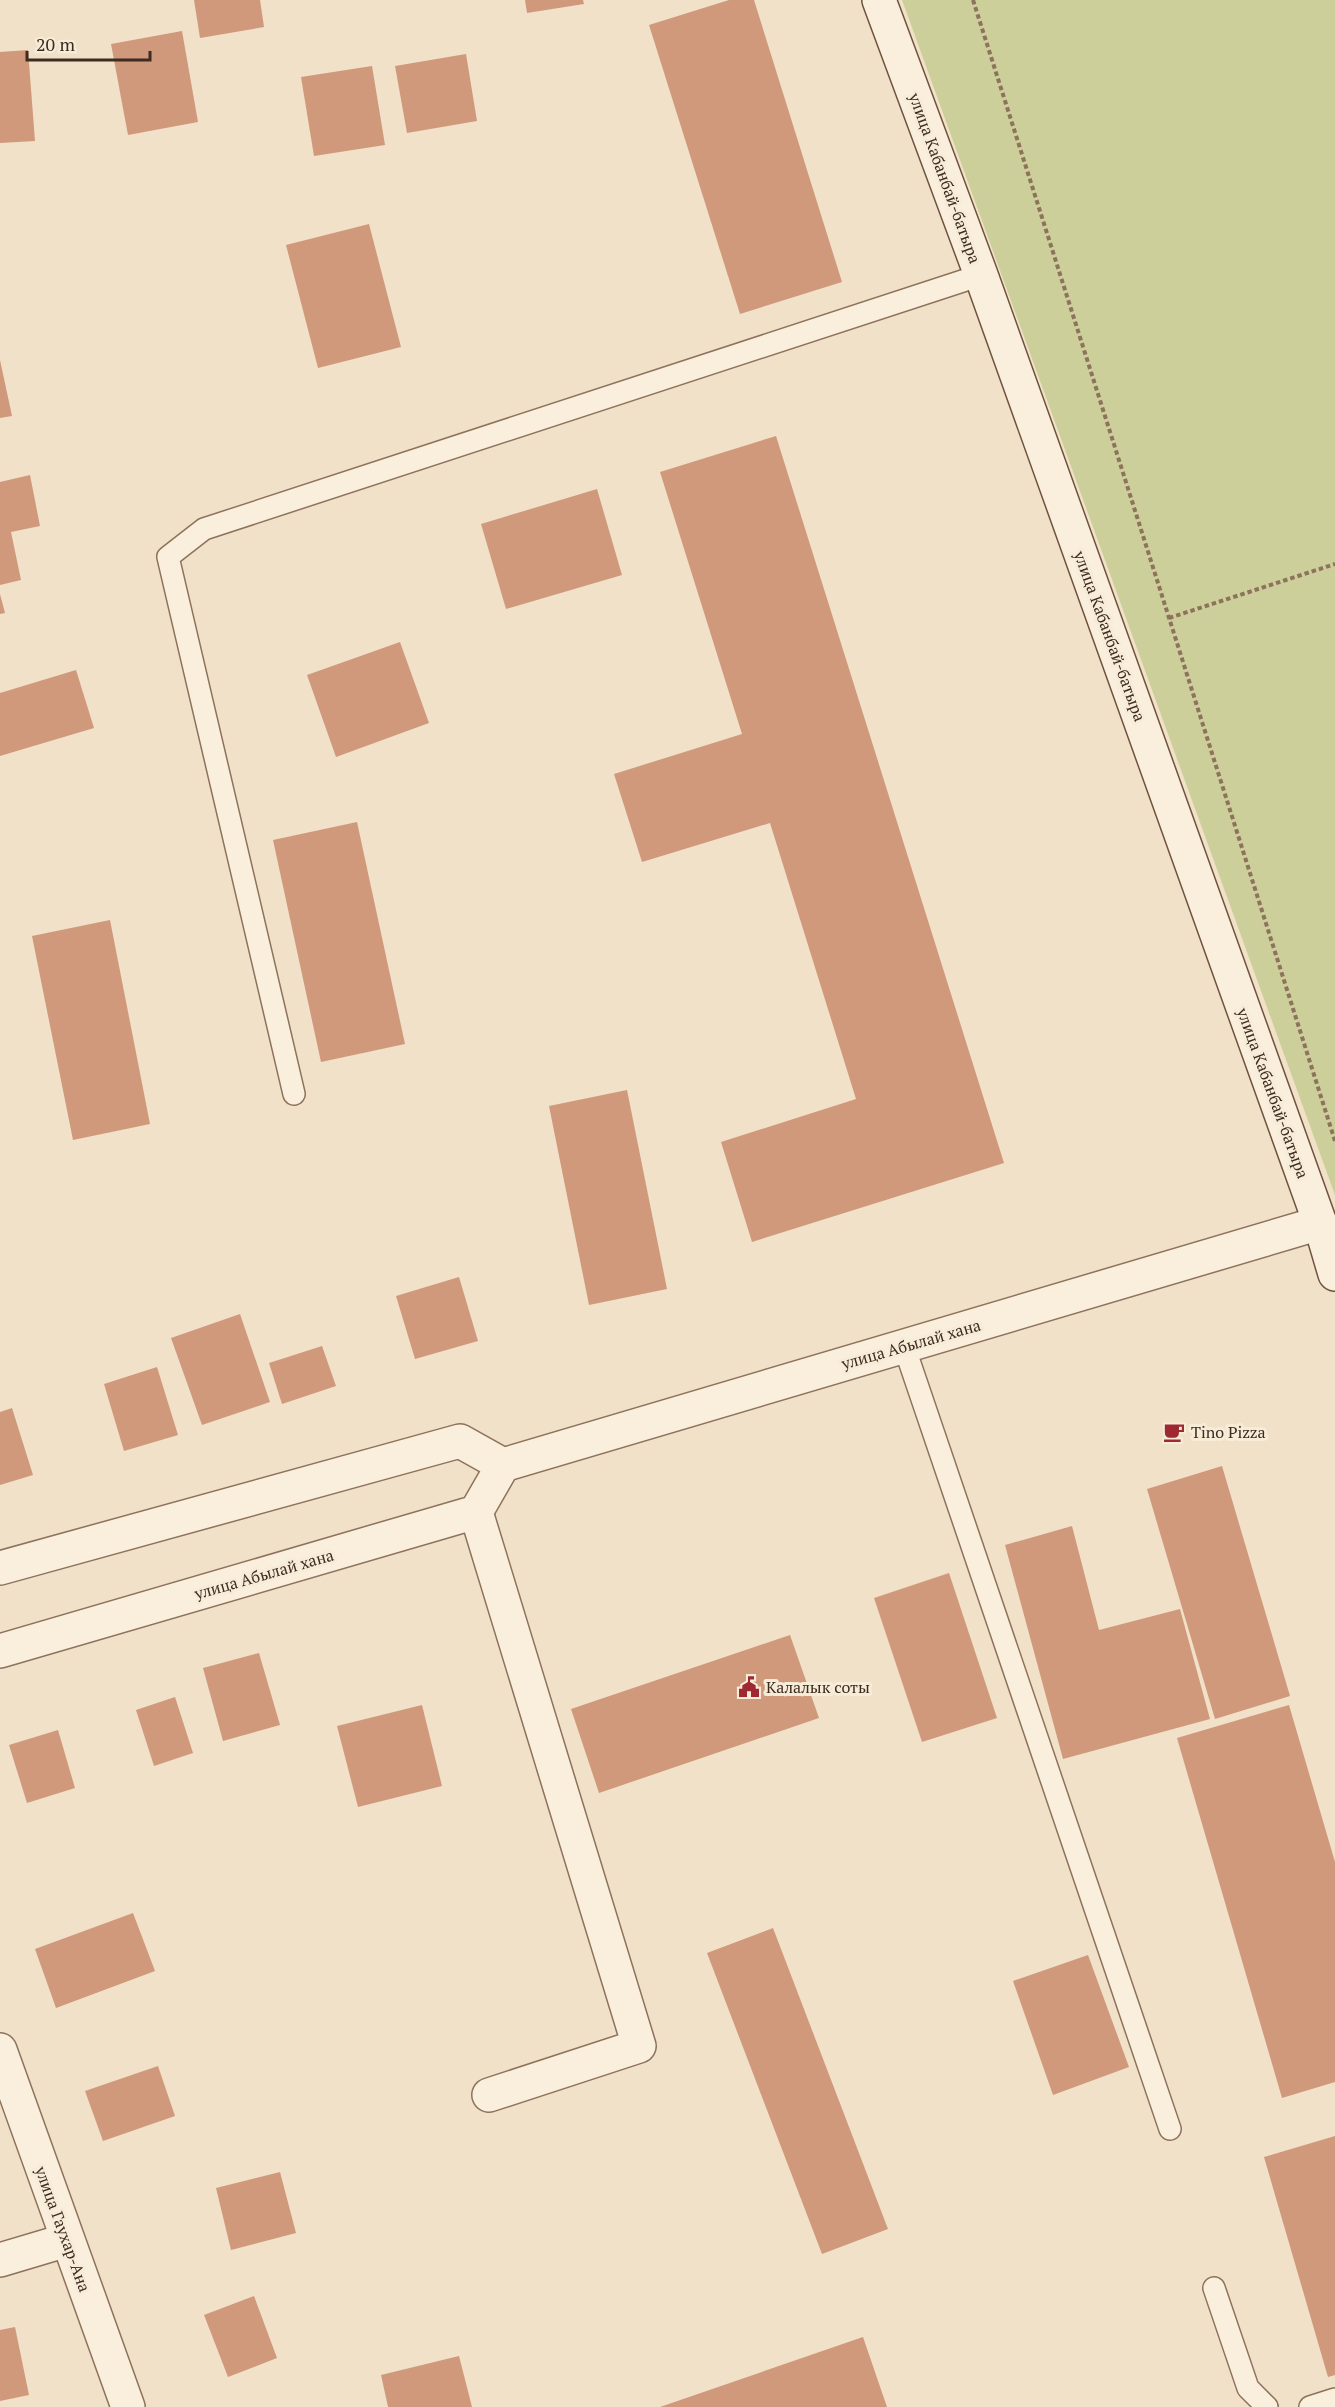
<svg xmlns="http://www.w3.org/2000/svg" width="1335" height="2407" font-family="'PT Serif',serif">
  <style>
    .green { fill: #cdcf9b }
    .building { fill: #d0997c }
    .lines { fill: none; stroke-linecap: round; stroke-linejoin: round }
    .service-casing { stroke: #8d725c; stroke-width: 24 }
    .minor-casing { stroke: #8d725c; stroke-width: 36 }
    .tertiary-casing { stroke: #8d725c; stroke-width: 36 }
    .secondary-casing { stroke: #6f533f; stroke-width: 36 }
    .path { stroke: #8d725c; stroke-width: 4; stroke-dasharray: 4.5 3; stroke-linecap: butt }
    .service { stroke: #faefdc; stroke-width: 21 }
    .minor { stroke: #faefdc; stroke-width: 33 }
    .tertiary { stroke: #faefdc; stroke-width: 33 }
    .secondary { stroke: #faefdc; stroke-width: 33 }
    .labels { text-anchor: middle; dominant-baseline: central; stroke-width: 6; stroke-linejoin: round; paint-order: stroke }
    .street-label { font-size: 16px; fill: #3d2c20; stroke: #f7ecd8 }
    .poi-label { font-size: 16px; fill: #3d2c20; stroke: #f7ecd8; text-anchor: start }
  </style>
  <rect width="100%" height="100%" fill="#f0e1c8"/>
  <!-- green -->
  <polygon class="green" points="902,0 1335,0 1335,1195"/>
  <!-- building -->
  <g class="building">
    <polygon points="194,0 260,0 264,27 200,38"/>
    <polygon points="525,0 583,0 584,4 527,13"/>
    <polygon points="729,0 754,0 842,282 740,314 649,25"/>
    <polygon points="182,31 198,122 128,135 111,44"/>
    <polygon points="28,50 35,141 0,143 0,52"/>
    <polygon points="466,54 477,121 407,133 395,66"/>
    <polygon points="372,66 385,145 314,156 301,77"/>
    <polygon points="369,224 401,347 318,368 286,245"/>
    <polygon points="0,360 12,416 0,418"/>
    <polygon points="776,436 1004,1163 752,1242 721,1142 856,1099 770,823 642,862 614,774 742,734 660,472"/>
    <polygon points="30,475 40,526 11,532 21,580 0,585 0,482"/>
    <polygon points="597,489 622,575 506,609 481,524"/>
    <polygon points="0,594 5,613 0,614"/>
    <polygon points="400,642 429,723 336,757 307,675"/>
    <polygon points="76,670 94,728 0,756 0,693"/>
    <polygon points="357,822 405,1044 321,1062 273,840"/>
    <polygon points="110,920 150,1124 73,1140 32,936"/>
    <polygon points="627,1090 667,1289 589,1305 549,1106"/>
    <polygon points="459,1277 478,1341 415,1359 396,1296"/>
    <polygon points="240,1314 270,1402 202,1425 171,1338"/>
    <polygon points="322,1346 336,1386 282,1404 269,1363"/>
    <polygon points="157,1367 178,1435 124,1451 104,1384"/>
    <polygon points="12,1408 33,1475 0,1485 0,1412"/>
    <polygon points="1222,1466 1290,1696 1215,1719 1147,1489"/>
    <polygon points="1072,1526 1099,1630 1180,1609 1210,1719 1063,1759 1005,1545"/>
    <polygon points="949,1573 997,1718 922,1742 874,1598"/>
    <polygon points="790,1635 819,1718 599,1793 571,1709"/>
    <polygon points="259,1653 280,1725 223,1741 203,1668"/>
    <polygon points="175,1697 193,1753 154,1766 136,1710"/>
    <polygon points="422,1705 442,1786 358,1807 337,1726"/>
    <polygon points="1289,1705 1335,1862 1335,2082 1282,2098 1177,1738"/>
    <polygon points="58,1730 75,1788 27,1803 9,1745"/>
    <polygon points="133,1913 155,1971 56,2008 35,1949"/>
    <polygon points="773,1928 888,2229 822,2254 707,1953"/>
    <polygon points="1088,1955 1129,2067 1053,2095 1013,1981"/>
    <polygon points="158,2066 175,2116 103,2141 85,2091"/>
    <polygon points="1335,2136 1335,2375 1328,2377 1264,2157"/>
    <polygon points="280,2172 296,2233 231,2250 216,2188"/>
    <polygon points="254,2296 277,2358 228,2377 204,2315"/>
    <polygon points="15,2327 29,2395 0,2401 0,2330"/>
    <polygon points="863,2337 887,2407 660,2407"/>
    <polygon points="459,2356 472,2407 388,2407 381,2375"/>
  </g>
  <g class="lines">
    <defs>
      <g id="service">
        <polyline points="294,1094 168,557 204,529 981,275"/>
        <polyline points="904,1346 1170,2129"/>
        <polyline points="1214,2288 1248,2388 1267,2407"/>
        <polyline points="1310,2407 1335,2399"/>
      </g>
      <g id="minor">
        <polyline points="476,1512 639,2046 489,2095"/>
        <polyline points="0,2260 67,2240"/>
      </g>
      <g id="tertiary">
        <polyline points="0,1568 460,1441 503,1465"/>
        <polyline points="0,1651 476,1512 503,1465 1320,1223"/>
        <polyline points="0,2050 128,2407"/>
      </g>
      <polyline id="secondary" points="879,0 981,275 1320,1223 1335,1274"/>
    </defs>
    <!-- service casing -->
    <use href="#service" class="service-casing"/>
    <!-- minor casing -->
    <use href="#minor" class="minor-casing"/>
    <!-- tertiary casing -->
    <use href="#tertiary" class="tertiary-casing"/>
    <!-- secondary casing -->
    <use href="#secondary" class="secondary-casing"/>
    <!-- path -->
    <g class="path">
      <polyline points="973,0 1335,1141"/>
      <polyline points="1169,618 1335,564"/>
    </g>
    <!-- service -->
    <use href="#service" class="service"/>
    <!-- minor -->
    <use href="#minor" class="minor"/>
    <!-- tertiary -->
    <use href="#tertiary" class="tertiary"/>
    <!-- secondary -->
    <use href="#secondary" class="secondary"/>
  </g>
  <!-- icons -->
  <defs>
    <symbol id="cafe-bare" viewBox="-9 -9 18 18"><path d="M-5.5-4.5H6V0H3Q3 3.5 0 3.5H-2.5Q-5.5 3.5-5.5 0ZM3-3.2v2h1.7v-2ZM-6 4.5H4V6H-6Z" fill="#9f2933" stroke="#f7ecd8" stroke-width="2.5" paint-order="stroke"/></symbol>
    <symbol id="civic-bare" viewBox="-9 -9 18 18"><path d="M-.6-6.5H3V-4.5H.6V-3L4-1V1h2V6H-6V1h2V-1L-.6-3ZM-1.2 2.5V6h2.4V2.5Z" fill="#9f2933" stroke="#f7ecd8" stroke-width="2.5" paint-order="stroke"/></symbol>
  </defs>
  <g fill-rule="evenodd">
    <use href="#cafe-bare" x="1159" y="1417" width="30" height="30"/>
    <use href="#civic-bare" x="734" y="1672" width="30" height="30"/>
  </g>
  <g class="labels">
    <!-- street labels -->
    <g class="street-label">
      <text transform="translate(945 178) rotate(70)">улица Кабанбай-батыра</text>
      <text transform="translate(1110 636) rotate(70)">улица Кабанбай-батыра</text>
      <text transform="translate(1273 1093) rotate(70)">улица Кабанбай-батыра</text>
      <text transform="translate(911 1344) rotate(-16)">улица Абылай хана</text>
      <text transform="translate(264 1574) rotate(-16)">улица Абылай хана</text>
      <text transform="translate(63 2229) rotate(70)">улица Гаухар-Ана</text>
    </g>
    <!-- poi labels -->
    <g class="poi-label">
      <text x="1191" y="1432">Tino Pizza</text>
      <text x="766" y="1687">Калалык соты</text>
    </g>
  </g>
  <!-- scale -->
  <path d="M27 51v9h123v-9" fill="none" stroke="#3d2c20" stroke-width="3"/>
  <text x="36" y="51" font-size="18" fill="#3d2c20" stroke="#f7ecd8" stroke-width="4.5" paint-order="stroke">20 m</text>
</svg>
